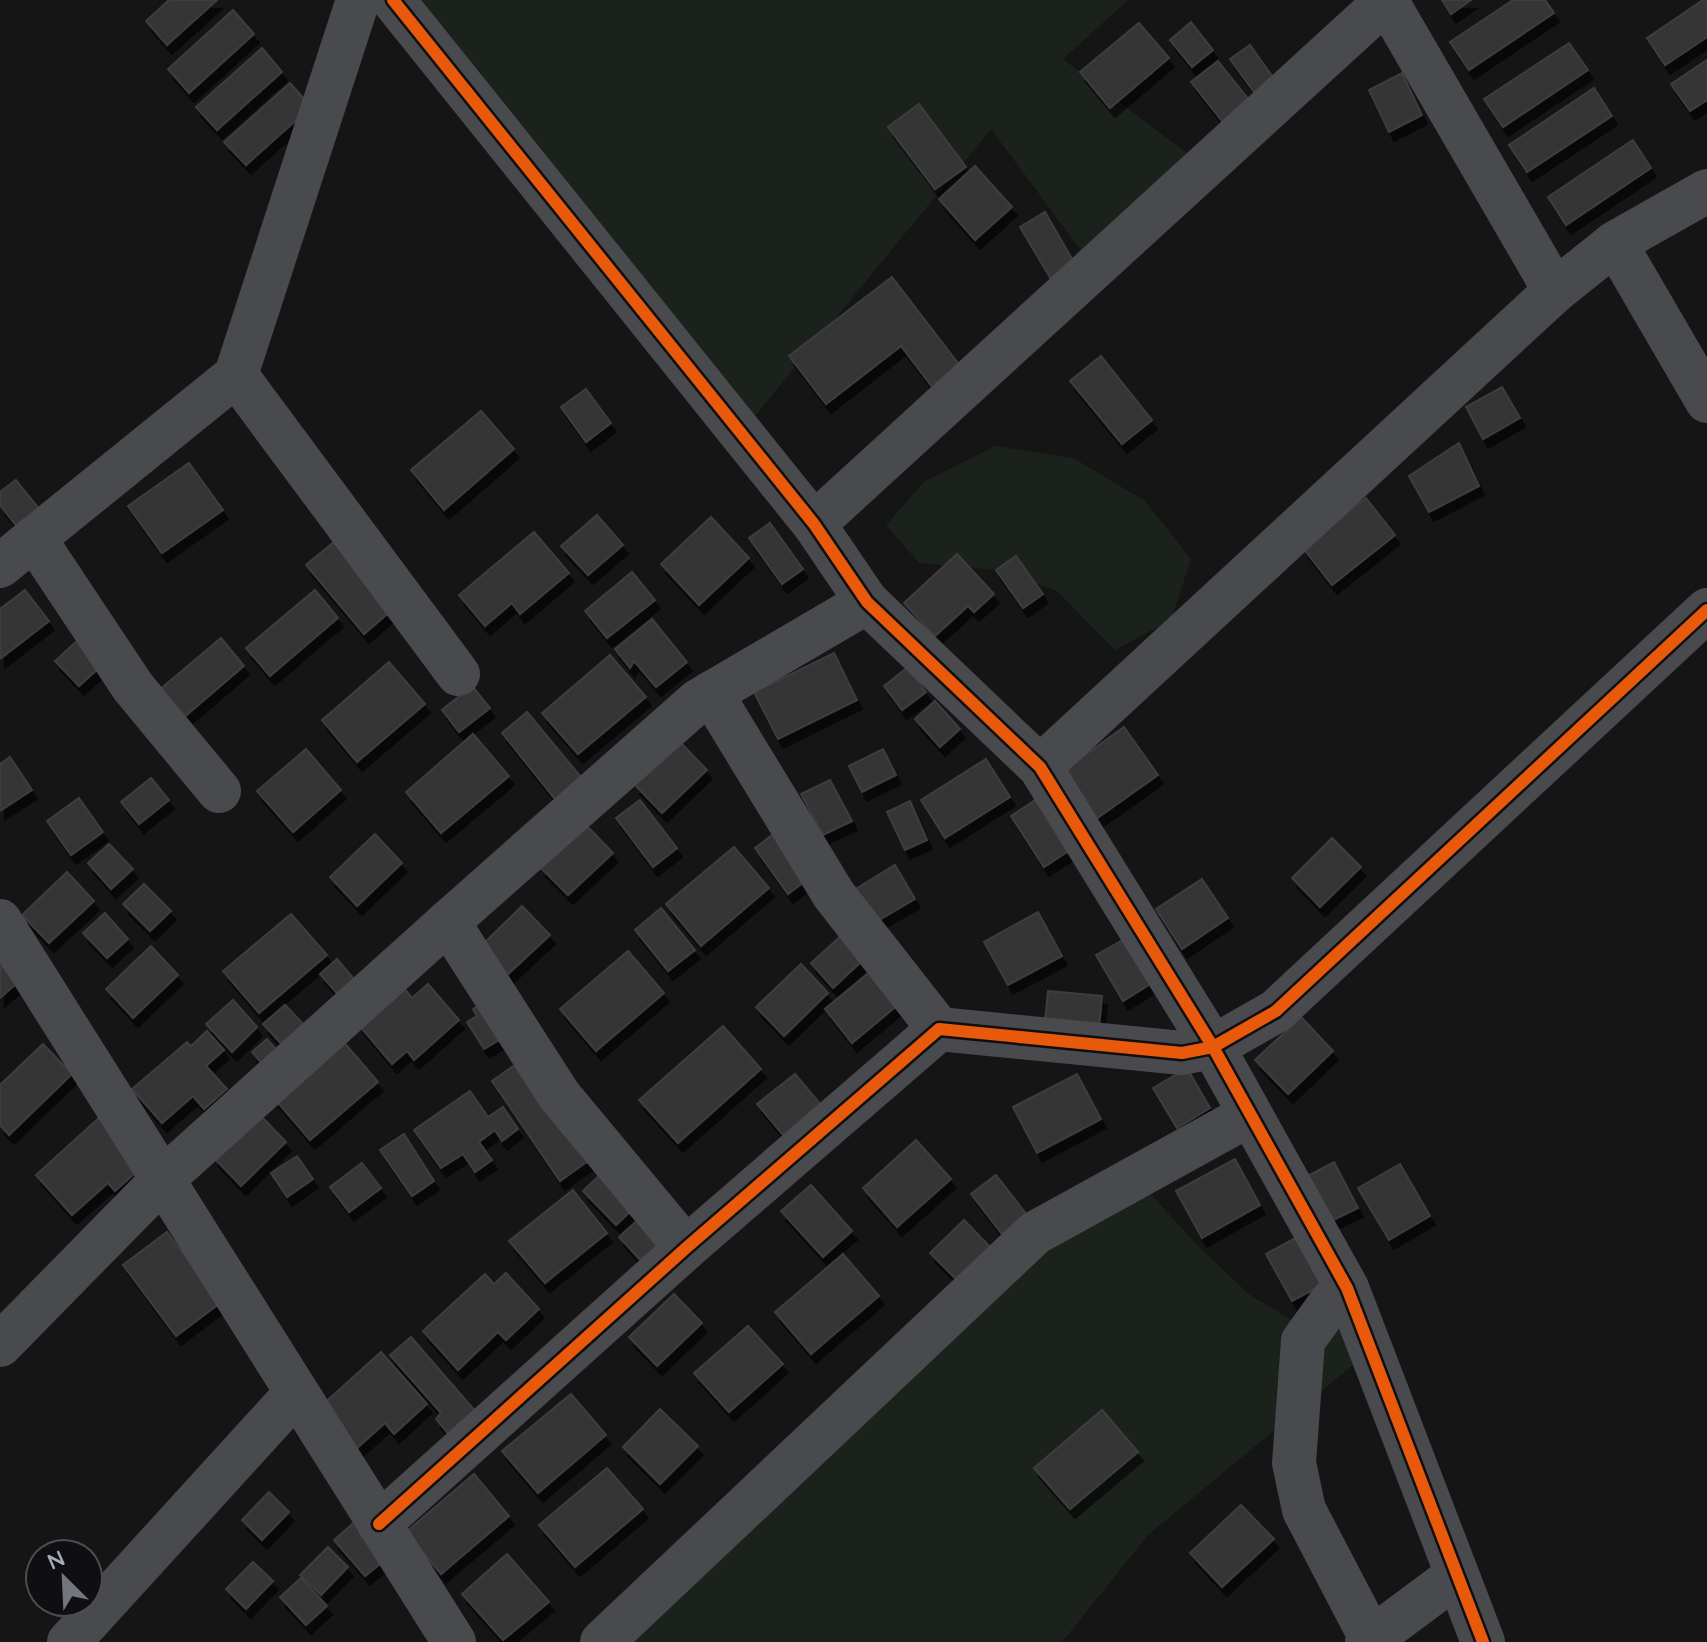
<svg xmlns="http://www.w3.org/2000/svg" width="1707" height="1642" font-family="Quicksand,sans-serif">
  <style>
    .green { fill: #1b221c }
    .building { fill: #343436; stroke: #3d3e41; stroke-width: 2; filter: url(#shadow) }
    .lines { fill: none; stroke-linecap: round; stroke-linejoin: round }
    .minor { stroke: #494a4e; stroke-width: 44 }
    .cycleway-casing { stroke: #0f0f11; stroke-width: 17 }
    .cycleway { stroke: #e8590c; stroke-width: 12 }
  </style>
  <defs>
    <filter id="shadow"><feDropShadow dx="5" dy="9" stdDeviation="0" flood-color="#0009"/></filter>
  </defs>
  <rect width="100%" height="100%" fill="#151515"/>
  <!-- green -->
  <g class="green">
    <polygon points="414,0 1128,0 1063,59 1205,167 1094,268 991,129 741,433"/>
    <polygon points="995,446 1073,458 1145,501 1191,559 1171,620 1115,650 1057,591 996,570 919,563 886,525 925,481"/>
    <polygon points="1136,1178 1200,1248 1250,1295 1298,1324 1347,1288 1371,1350 1148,1535 1062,1642 602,1642 982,1283"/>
  </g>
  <!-- building -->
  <g class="building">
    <polygon points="169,0 217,0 167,45 146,21"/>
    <polygon points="1442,0 1471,0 1451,14"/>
    <polygon points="1513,0 1545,0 1554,13 1469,70 1450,42"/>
    <polygon points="1703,0 1707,0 1707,37 1665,65 1647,38"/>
    <polygon points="233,10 254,34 189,93 168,69"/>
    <polygon points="1191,22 1213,50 1192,67 1170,40"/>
    <polygon points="1139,23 1169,58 1110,108 1080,72"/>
    <polygon points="1569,43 1588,70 1503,127 1484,99"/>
    <polygon points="1250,45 1279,86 1259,99 1230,59"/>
    <polygon points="262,48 282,72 217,130 196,107"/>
    <polygon points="1707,60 1707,100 1690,111 1671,84"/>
    <polygon points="1218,61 1253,105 1226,126 1191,82"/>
    <polygon points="1402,73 1422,115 1389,132 1369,90"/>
    <polygon points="290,83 311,107 246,165 224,142"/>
    <polygon points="1594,88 1612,116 1527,172 1509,145"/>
    <polygon points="919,104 966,167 935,189 888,127"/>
    <polygon points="1633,140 1651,168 1566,225 1548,197"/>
    <polygon points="975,166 1012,207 975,240 939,199"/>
    <polygon points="1045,212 1075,264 1051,279 1020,227"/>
    <polygon points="892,277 964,371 936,392 901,346 826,404 789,356"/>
    <polygon points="1101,356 1152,420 1122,444 1070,381"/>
    <polygon points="1502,387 1520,418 1483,439 1466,407"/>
    <polygon points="586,389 611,423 586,442 561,407"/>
    <polygon points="481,411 514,449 444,510 411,470"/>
    <polygon points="1459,443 1479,486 1429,512 1409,476"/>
    <polygon points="189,463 223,510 162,553 128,506"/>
    <polygon points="16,480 40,510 18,528 0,505 0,492"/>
    <polygon points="1366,498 1395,535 1332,585 1303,548"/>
    <polygon points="597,515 623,545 588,575 561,546"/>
    <polygon points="711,517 749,558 699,605 661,564"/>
    <polygon points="770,523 803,569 782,584 749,538"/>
    <polygon points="534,532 569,573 520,614 512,603 485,626 459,595"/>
    <polygon points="334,542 392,610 364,634 306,565"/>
    <polygon points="957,554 994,594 974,612 968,606 935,636 904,603"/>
    <polygon points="1016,556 1043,594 1023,608 996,570"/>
    <polygon points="632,572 655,600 607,638 585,611"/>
    <polygon points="25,590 49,621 0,659 0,609"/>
    <polygon points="315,590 338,618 270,676 246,648"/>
    <polygon points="652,619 687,662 656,687 634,661 630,668 615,649"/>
    <polygon points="221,638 244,666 176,724 152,696"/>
    <polygon points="77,641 100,667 79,686 55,661"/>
    <polygon points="834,653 857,700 778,739 754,692"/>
    <polygon points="610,655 646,697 578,754 542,713"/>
    <polygon points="389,662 425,704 357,762 322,720"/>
    <polygon points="907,668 926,692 902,710 884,686"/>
    <polygon points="472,686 490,708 459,732 442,710"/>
    <polygon points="935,701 960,729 940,747 915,719"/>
    <polygon points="527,712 585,782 559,804 502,733"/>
    <polygon points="1124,727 1158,775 1093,821 1059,774"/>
    <polygon points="473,734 509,776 441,833 406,792"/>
    <polygon points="680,742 707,770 662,813 635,785"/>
    <polygon points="306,749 341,790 293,832 257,791"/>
    <polygon points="883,749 896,775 862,792 849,766"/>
    <polygon points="10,757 32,790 0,811 0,764"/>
    <polygon points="986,759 1010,797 945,838 921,800"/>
    <polygon points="151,778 169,800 139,824 121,802"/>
    <polygon points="830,780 852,821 823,835 801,794"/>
    <polygon points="1040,797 1073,848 1044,867 1011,816"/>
    <polygon points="79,798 103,832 71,855 47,821"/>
    <polygon points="640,800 677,848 653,867 616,818"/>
    <polygon points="910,801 927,840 905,850 887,812"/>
    <polygon points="585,824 613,853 568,895 540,867"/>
    <polygon points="776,832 809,878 788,894 755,848"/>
    <polygon points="375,834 402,863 357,906 330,877"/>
    <polygon points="1332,838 1361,867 1320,907 1292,878"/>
    <polygon points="109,844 133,869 111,889 88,863"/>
    <polygon points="734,847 769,888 701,946 666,904"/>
    <polygon points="895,865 915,899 869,926 849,893"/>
    <polygon points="67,872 94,901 49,943 22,915"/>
    <polygon points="1202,879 1228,918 1182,949 1156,909"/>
    <polygon points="144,884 171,911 150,931 123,904"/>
    <polygon points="522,906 550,935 505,977 478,949"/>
    <polygon points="661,908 695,950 668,971 635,930"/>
    <polygon points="1038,912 1062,956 1008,985 984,942"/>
    <polygon points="105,913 128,939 107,958 83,933"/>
    <polygon points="291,914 327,955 259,1013 223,971"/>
    <polygon points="841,936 863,960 833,988 811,963"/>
    <polygon points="1128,937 1155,981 1123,1001 1096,955"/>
    <polygon points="151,946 178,975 133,1018 106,989"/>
    <polygon points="628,951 664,993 596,1051 560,1009"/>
    <polygon points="337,959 359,985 342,999 320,974"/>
    <polygon points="0,964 17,983 0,998"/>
    <polygon points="801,964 828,993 784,1036 756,1007"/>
    <polygon points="871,971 899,1004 852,1043 825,1009"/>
    <polygon points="428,984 459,1020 414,1060 407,1051 392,1064 358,1024 402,986 412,998"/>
    <polygon points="1048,991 1102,996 1099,1028 1045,1023"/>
    <polygon points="233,1000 257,1027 232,1052 206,1024"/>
    <polygon points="484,1002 506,1036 484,1049 467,1022 477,1016 473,1009"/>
    <polygon points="285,1005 309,1030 287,1050 263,1024"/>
    <polygon points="1301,1017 1333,1051 1288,1094 1255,1060"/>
    <polygon points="723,1026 761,1069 678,1143 639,1100"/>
    <polygon points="207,1031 224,1050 206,1066 227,1089 204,1109 193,1096 162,1123 132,1089 187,1042 191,1046"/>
    <polygon points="267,1039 281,1055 266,1068 252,1052"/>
    <polygon points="342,1040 378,1082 310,1140 274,1098"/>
    <polygon points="43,1044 72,1074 9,1135 0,1125 0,1085"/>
    <polygon points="519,1062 592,1158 560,1181 492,1081"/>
    <polygon points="1187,1068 1210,1108 1177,1128 1153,1088"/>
    <polygon points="795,1074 821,1105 784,1136 757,1104"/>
    <polygon points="1077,1074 1101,1119 1037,1153 1013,1107"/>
    <polygon points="470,1091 488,1117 503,1107 518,1129 502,1141 495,1130 479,1142 492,1160 475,1172 463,1154 441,1168 414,1130"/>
    <polygon points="259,1114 286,1142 241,1186 213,1157"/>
    <polygon points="100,1117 144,1165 115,1191 108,1183 72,1215 36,1175"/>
    <polygon points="404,1134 434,1181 412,1196 380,1150"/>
    <polygon points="916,1140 951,1179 897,1227 863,1188"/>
    <polygon points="297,1156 313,1179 287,1197 271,1173"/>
    <polygon points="1235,1159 1260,1205 1202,1238 1176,1191"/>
    <polygon points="1334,1162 1358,1208 1327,1223 1304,1178"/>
    <polygon points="362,1163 381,1188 349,1212 330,1187"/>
    <polygon points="1400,1164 1430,1216 1389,1240 1358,1188"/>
    <polygon points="603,1172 636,1206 616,1225 583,1191"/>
    <polygon points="996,1175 1027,1215 1002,1234 971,1194"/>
    <polygon points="811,1185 852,1231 823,1257 781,1211"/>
    <polygon points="573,1190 607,1233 545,1283 509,1241"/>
    <polygon points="640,1218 666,1246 645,1265 619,1237"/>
    <polygon points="964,1220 991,1248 957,1280 930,1253"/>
    <polygon points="167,1232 220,1303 176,1336 123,1265"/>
    <polygon points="1299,1236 1324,1284 1292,1301 1266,1254"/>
    <polygon points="843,1254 879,1296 811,1354 775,1312"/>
    <polygon points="506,1273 539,1309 506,1340 498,1332 458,1370 423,1331 485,1274 494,1284"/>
    <polygon points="674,1294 702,1323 657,1366 629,1337"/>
    <polygon points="748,1326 783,1364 729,1412 694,1373"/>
    <polygon points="411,1337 482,1419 456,1443 436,1419 441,1413 390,1355"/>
    <polygon points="381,1352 427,1404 394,1434 385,1423 357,1448 320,1407"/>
    <polygon points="571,1394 606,1435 538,1493 502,1451"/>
    <polygon points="660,1409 698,1446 660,1484 623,1447"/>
    <polygon points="1102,1410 1138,1452 1070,1509 1034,1468"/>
    <polygon points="607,1468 643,1509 575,1567 539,1525"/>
    <polygon points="474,1474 509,1516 441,1574 406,1532"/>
    <polygon points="269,1492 289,1512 262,1540 242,1520"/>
    <polygon points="1241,1505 1274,1539 1222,1587 1190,1553"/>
    <polygon points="357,1520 387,1558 365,1576 334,1540"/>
    <polygon points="328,1547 348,1567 321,1595 300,1575"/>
    <polygon points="507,1554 549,1602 503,1640 462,1594"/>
    <polygon points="253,1562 273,1581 246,1609 226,1589"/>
    <polygon points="301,1578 327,1606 306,1625 280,1597"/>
  </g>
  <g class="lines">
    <!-- minor -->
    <g class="minor">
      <polyline points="393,0 814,524 867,602 1040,767 1213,1047 1347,1288 1483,1642"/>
      <polyline points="1386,0 1555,291"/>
      <polyline points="1615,243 1707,401"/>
      <polyline points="236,375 458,674"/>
      <polyline points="814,524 1387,0"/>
      <polyline points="34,538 133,687 219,791"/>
      <polyline points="0,566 236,375 358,0"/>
      <polyline points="711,693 834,895 939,1029"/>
      <polyline points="1040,767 1555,291 1615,243 1707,191"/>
      <polyline points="0,921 454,1642"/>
      <polyline points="448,922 559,1095 686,1248"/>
      <polyline points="1347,1288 1331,1302 1303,1341 1294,1463 1304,1510 1373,1642"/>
      <polyline points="0,1345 163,1179 448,922 698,701 867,602"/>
      <polyline points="379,1524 686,1248 939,1029 1182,1053 1213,1047 1276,1011 1707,610"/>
      <polyline points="69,1642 296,1393"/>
      <polyline points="602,1642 1035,1233 1249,1115"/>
      <polyline points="1367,1642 1457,1575"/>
    </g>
    <defs>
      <g id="cycleway">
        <polyline points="393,0 814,524 867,602 1040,767 1213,1047 1347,1288 1483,1642"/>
        <polyline points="379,1524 686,1248 939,1029 1182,1053 1213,1047 1276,1011 1707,610"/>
      </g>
    </defs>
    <!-- cycleway casing -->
    <use href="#cycleway" class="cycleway-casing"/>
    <!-- cycleway -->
    <use href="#cycleway" class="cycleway"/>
  </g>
  <!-- north arrow -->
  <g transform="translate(64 1578) rotate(336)"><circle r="38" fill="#0f0f11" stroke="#4b4d53" stroke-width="2"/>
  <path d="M0-6L14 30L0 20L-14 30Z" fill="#73767e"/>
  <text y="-12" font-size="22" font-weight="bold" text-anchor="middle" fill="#a5abb7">N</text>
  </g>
</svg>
